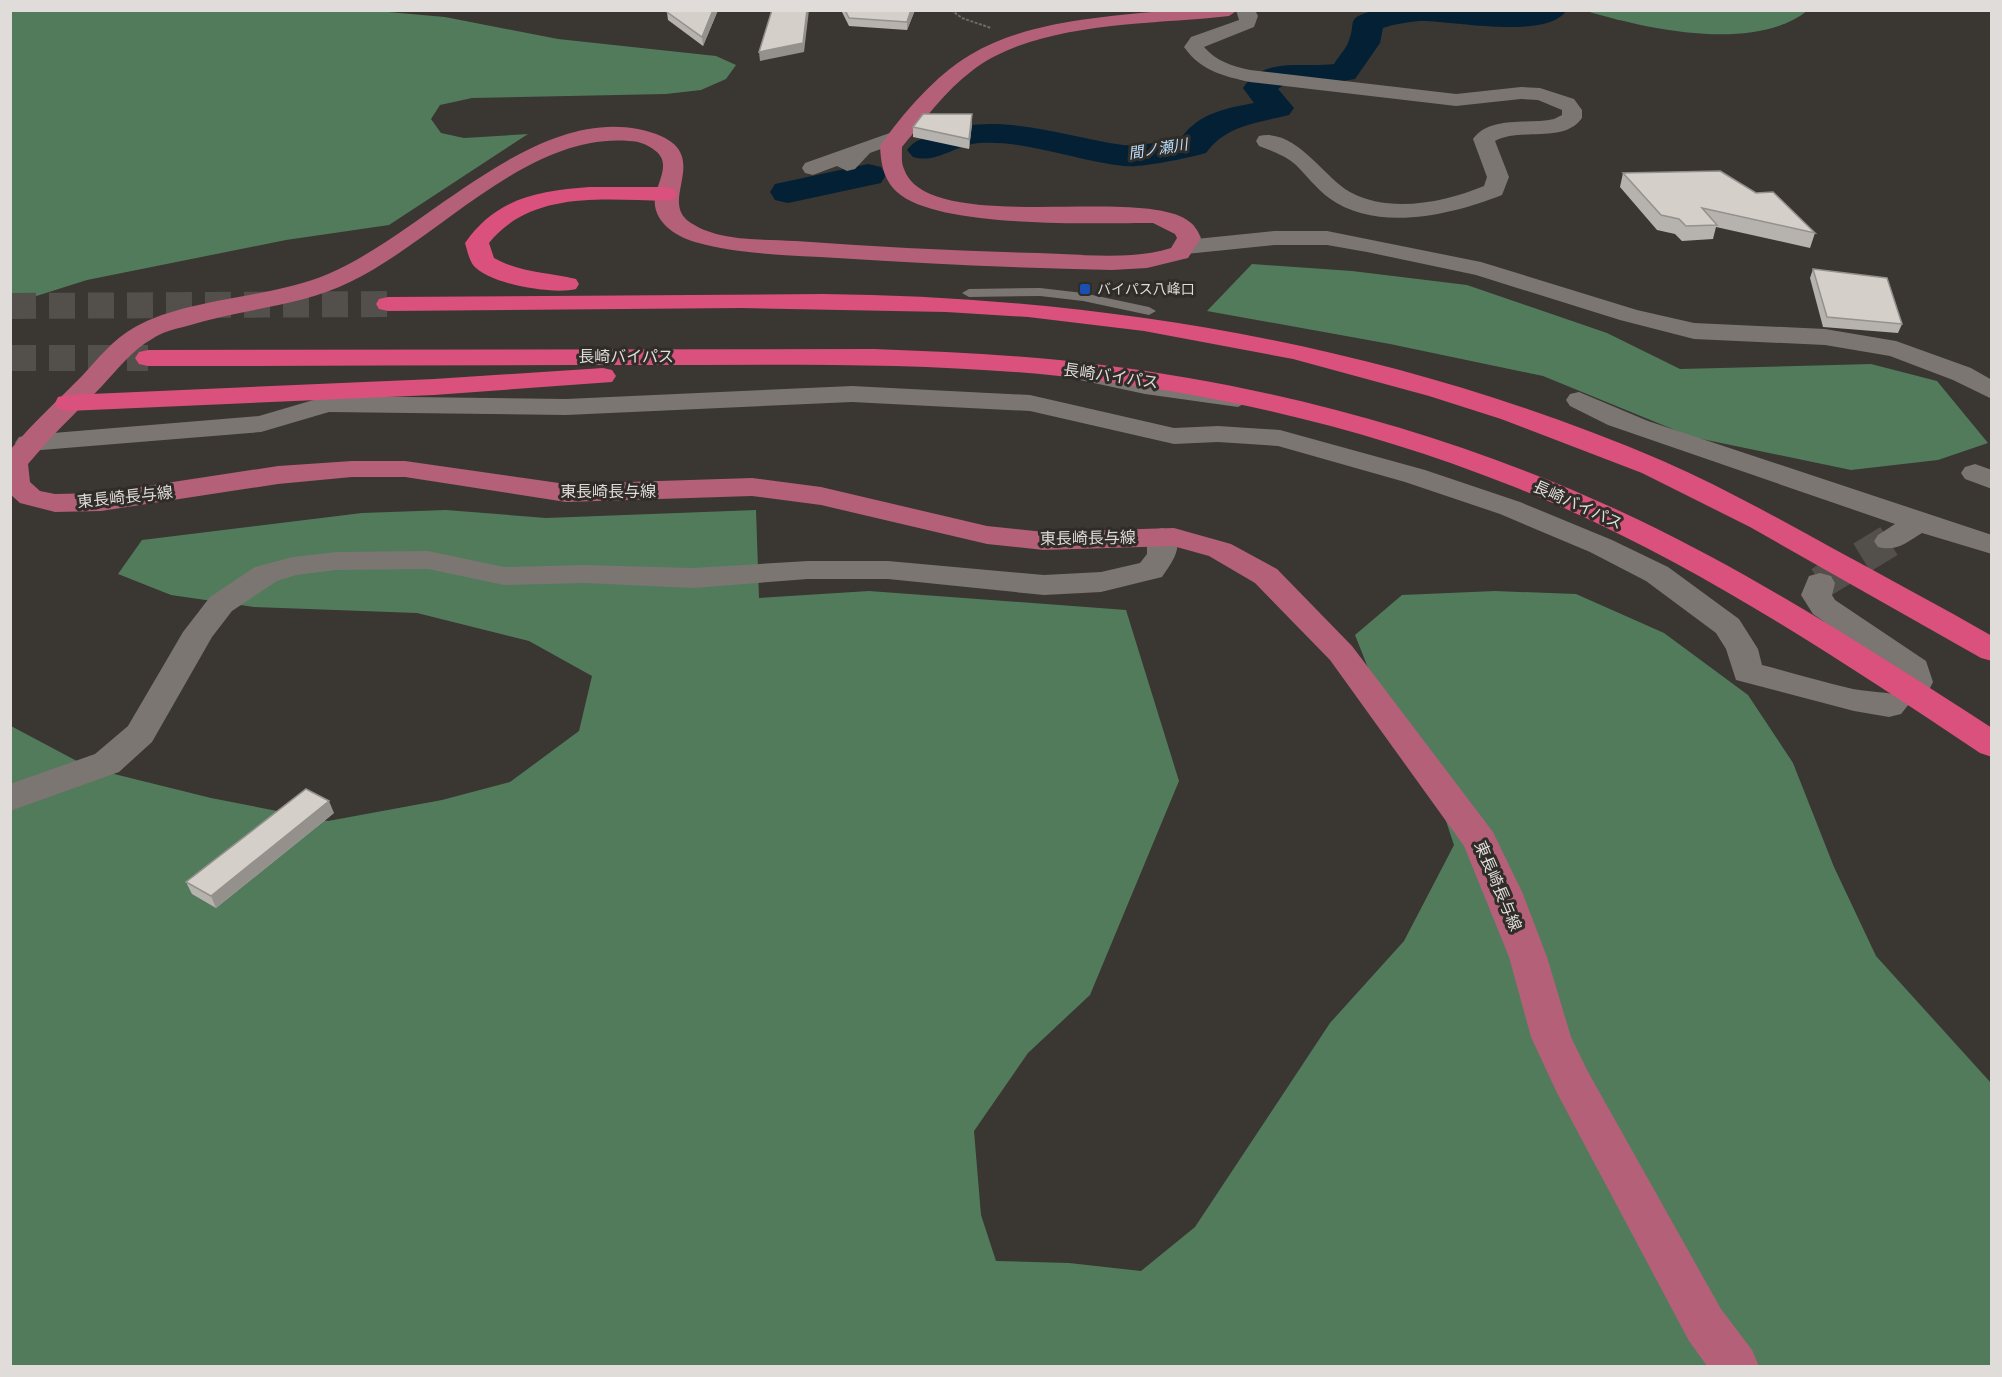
<svg xmlns="http://www.w3.org/2000/svg" width="2002" height="1377" font-family="Raleway,'Noto Sans JP',sans-serif">
  <style>
    .forest { fill: #527b5c }
    .lines { fill: none; stroke-linecap: round; stroke-linejoin: round }
    .river { fill: #032035; fill-rule: evenodd }
    .minor-tunnel { stroke: #534f4b; stroke-width: 33; stroke-dasharray: 33 16; stroke-linecap: butt }
    .motorway-tunnel { stroke: #534f4b; stroke-width: 26; stroke-dasharray: 26 13; stroke-linecap: butt }
    .path { stroke: #6f6b67; stroke-width: 2; stroke-dasharray: 3 1.5; stroke-linecap: butt }
    .service { fill: #7b7672; fill-rule: evenodd }
    .minor { fill: #7b7672; fill-rule: evenodd }
    .tertiary { fill: #7b7672; fill-rule: evenodd }
    .primary { fill: #b36078; fill-rule: evenodd }
    .motorway { fill: #d9517c; fill-rule: evenodd }
    .wall { fill: #b6b2ad }
    .shaded-wall { fill: #94918d }
    .building { fill: #d4cfc9; stroke: #94918d; stroke-width: 1.5 }
    .transit-dot { fill: #1a4fb4; stroke: #302c28; stroke-width: 2 }
    .labels { text-anchor: middle; dominant-baseline: central; stroke-width: 6; stroke-linejoin: round; paint-order: stroke }
    .far-poi-label { font-size: 14px; fill: #dfdcd9; stroke: #302c28; text-anchor: start }
    .far-water-label { font-size: 15px; font-style: italic; fill: #badfff; stroke: #302c28 }
    .street-label { font-size: 16px; fill: #dfdcd9; stroke: #302c28 }
  </style>
  <rect width="100%" height="100%" fill="#3a3632"/>
  <!-- forest -->
  <g class="forest">
    <polygon points="11,10 377,11 445,17 558,39 716,56 736,65 726,79 701,90 666,94 472,98 440,105 431,119 441,133 464,138 528,134 389,225 286,240 87,280 11,304"/>
    <path d="M1586 11H1807C1753 53 1647 29 1586 11Z"/>
    <polygon points="1252,264 1352,271 1467,285 1607,333 1680,369 1871,364 1937,381 1988,443 1938,460 1851,470 1692,437 1543,376 1390,344 1207,311"/>
    <polygon points="446,510 546,518 756,510 759,598 869,591 1126,610 1179,781 1090,995 1028,1053 974,1131 981,1215 996,1261 1069,1263 1141,1271 1195,1227 1330,1023 1404,941 1454,845 1428,767 1378,693 1355,635 1402,595 1495,591 1576,594 1664,633 1748,695 1793,763 1834,867 1876,956 1991,1083 1991,1366 11,1366 11,726 90,768 211,798 328,821 442,800 510,782 579,731 592,676 529,641 417,613 254,607 171,595 118,574 142,540 362,513"/>
  </g>
  <g class="lines">
    <!-- river -->
    <g class="river">
      <path d="M1376 10H1567C1546 41 1452 20 1419 21 1407 22 1395 24 1383 28L1380 43 1355 79 1312 86 1285 84 1278 89 1294 108 1289 115C1257 123 1226 125 1206 153 1187 158 1143 168 1124 166 1076 161 1028 140 979 143 954 145 938 164 913 157L907 150C914 140 923 139 934 134 999 110 1059 136 1123 145 1141 147 1165 140 1182 137 1199 113 1227 108 1254 103L1243 88C1265 56 1300 68 1334 64 1338 57 1345 50 1348 43 1358 20 1343 19 1376 10Z"/>
      <polygon points="868,164 881,167 886,175 881,183 788,203 775,200 770,192 775,184"/>
    </g>
    <!-- minor-tunnel -->
    <polyline class="minor-tunnel" points="1820,583 1889,541"/>
    <!-- motorway-tunnel -->
    <g class="motorway-tunnel">
      <polyline points="10,306 388,304"/>
      <polyline points="10,358 148,358"/>
    </g>
    <!-- path -->
    <polyline class="path" points="951,10 962,18 991,28"/>
    <!-- service -->
    <g class="service">
      <polygon points="1040,288 1083,293 1149,307 1156,311 1149,315 1083,301 1040,296 969,297 962,293 969,289"/>
      <polygon points="1085,373 1145,386 1238,399 1245,403 1238,407 1145,394 1080,380 1078,377"/>
    </g>
    <!-- minor -->
    <g class="minor">
      <path d="M1236 10H1255L1258 16 1254 27 1204 47C1216 61 1232 66 1250 70L1456 94 1521 87 1540 88 1574 99 1582 110V118C1564 144 1520 127 1495 141L1509 177 1502 195C1451 215 1377 233 1329 198 1316 188 1307 176 1296 165 1286 156 1272 151 1259 146L1256 141 1259 136C1296 128 1323 177 1350 192 1390 214 1445 202 1484 186L1487 177 1473 139C1490 115 1530 125 1554 119L1562 115V110L1538 100 1521 99 1456 106 1250 82C1223 76 1201 71 1184 47L1191 37 1239 20Z"/>
      <polygon points="901,129 908,131 912,135 908,139 870,153 855,169 847,171 837,166 813,175 805,173 802,168 805,163"/>
      <path d="M852 386 1030 395 1174 428 1218 426 1280 430 1425 470 1520 502 1612 540 1668 567 1739 619 1758 649 1762 665C1793 673 1823 682 1853 689 1870 692 1888 692 1904 696L1909 704 1901 714 1889 717 1854 711 1736 680 1726 649 1716 633 1646 581 1590 552 1500 514 1405 482 1278 446 1218 442 1174 444 1030 411 852 402 566 415 329 412 261 432 29 451 19 449 15 443 19 437 29 435 259 416 327 396 566 399Z"/>
      <path d="M1579 392 1648 421 1992 535V554L1922 533C1907 542 1897 552 1878 547L1874 541 1878 535 1895 524 1608 425 1570 406 1566 400 1570 394Z"/>
      <polygon points="1975,464 1992,470 1992,489 1965,479 1961,473 1965,467"/>
      <path d="M1162 528 1173 531C1184 548 1172 562 1162 577L1101 592 1044 595 888 579H808L693 588 584 583 504 585 428 569 336 570 296 575 277 581 232 611 212 637 152 742 119 772 10 811V784L95 754 128 726 183 632 210 597 255 567 293 557 336 552 428 551 504 567 584 565 693 568 808 561H888L1044 575 1101 572 1140 563 1147 554V537L1151 531Z"/>
      <polygon points="1820,573 1831,576 1835,583 1832,595 1835,600 1926,661 1933,682 1929,690 1917,693 1905,690 1899,674 1813,614 1801,595 1809,576"/>
    </g>
    <!-- tertiary -->
    <polygon class="tertiary" points="1274,231 1327,231 1481,262 1637,310 1694,323 1825,329 1896,341 1971,368 1992,380 1992,399 1953,380 1890,356 1825,345 1694,339 1620,320 1476,275 1367,252 1327,245 1274,245 1186,254 1178,252 1174,247 1178,242 1186,240"/>
    <!-- primary -->
    <path class="primary" d="M1171 10H1238L1229 16C1151 25 1038 21 973 70 945 91 924 120 902 147 902 154 901 163 904 169 927 236 1137 186 1187 220 1194 224 1198 231 1201 238L1188 258 1147 268 1112 270C1021 268 929 264 837 258 790 255 741 255 695 242 678 237 658 225 655 206 652 186 676 164 653 149 646 144 638 141 629 141 526 133 438 240 350 282 299 307 240 309 187 326 175 329 162 332 152 339 132 350 117 370 102 386 82 407 60 427 41 449L28 464 30 482 40 491 55 494 101 493 278 466 352 461H405L566 484 752 478 821 487 987 526 1044 532 1174 528 1231 544 1277 569 1352 646 1493 832 1523 894 1547 957 1571 1037 1587 1070 1721 1309 1752 1350 1759 1366H1707L1689 1341 1557 1093 1531 1037 1509 957 1464 846 1330 660 1255 583 1209 556 1173 546 1044 550 987 544 821 505 752 496 566 502 405 477H352L278 484 101 511 55 512 20 503 10 494V450C32 424 57 401 81 377 97 360 113 339 135 327 188 297 269 299 328 274 421 235 530 108 638 129 725 147 653 200 691 223 720 242 763 239 796 241 877 247 957 251 1038 253 1069 254 1100 257 1132 255 1145 254 1158 252 1171 248L1177 238 1175 234 1153 223C1096 223 937 229 897 192 883 179 881 163 880 146 903 113 936 75 970 55 1029 20 1105 17 1171 10Z"/>
    <!-- motorway -->
    <g class="motorway">
      <path d="M589 187H666L674 189 677 194 674 199 666 201C604 200 532 190 489 243L494 258C521 273 547 272 576 279L579 284 576 289C553 295 488 284 473 265 469 259 467 250 465 243 496 198 538 191 589 187Z"/>
      <path d="M823 294C1112 297 1396 347 1663 461 1722 487 1778 518 1834 549 1887 578 1940 606 1992 636V661L1981 658 1750 527 1642 473 1501 419 1429 396 1293 359 1144 331 1028 317 946 312 741 308 388 311 379 309 376 304 379 299 388 297Z"/>
      <path d="M874 349C950 352 1027 355 1102 365 1286 388 1472 440 1639 520 1762 579 1877 654 1992 728V757L1980 753C1830 653 1680 553 1512 486 1381 434 1242 399 1102 381 949 361 794 365 640 365 476 365 312 366 148 366L139 364 135 358 139 352 148 350Z"/>
      <polygon points="603,368 612,370 616,376 612,382 434,395 68,411 58,409 55,403 58,397 68,395 434,379"/>
    </g>
  </g>
  <!-- wall -->
  <g class="wall">
    <polygon points="668,10 718,10 703,46 668,20 667,12"/>
    <polygon points="841,10 915,10 907,30 849,26"/>
    <polygon points="972,124 969,149 913,137 913,127"/>
    <polygon points="1623,173 1756,193 1815,233 1810,248 1716,227 1713,239 1682,241 1675,234 1657,230 1620,187"/>
    <polygon points="1813,269 1902,324 1898,333 1823,327 1810,278"/>
    <polygon points="334,813 216,908 192,894 186,882"/>
  </g>
  <!-- shaded-wall -->
  <g class="shaded-wall">
    <polygon points="713,10 718,10 703,46 702,37"/>
    <polygon points="807,10 809,10 804,52 760,61 759,52"/>
    <polygon points="911,10 915,10 907,30 907,22"/>
    <polygon points="972,114 972,124 969,149 969,139"/>
    <polygon points="329,801 334,813 216,908 211,896"/>
  </g>
  <!-- building -->
  <g class="building">
    <polygon points="668,10 713,10 702,37 667,12"/>
    <polygon points="772,10 807,10 803,43 759,52"/>
    <polygon points="845,10 911,10 907,22 849,18"/>
    <polygon points="923,114 972,114 969,139 913,127"/>
    <polygon points="1720,171 1756,193 1773,192 1815,233 1702,208 1717,225 1686,226 1679,219 1661,215 1623,173"/>
    <polygon points="1813,269 1887,278 1902,324 1827,317"/>
    <polygon points="306,789 329,801 211,896 186,882"/>
  </g>
  <!-- markers -->
  <rect class="transit-dot" x="1079" y="283" width="12" height="12" rx="3"/>
  <g class="labels">
    <!-- far-poi labels -->
    <g class="far-poi-label">
      <text x="1097" y="289">バイパス八峰口</text>
    </g>
    <!-- far-water labels -->
    <g class="far-water-label">
      <text transform="translate(1158 149) rotate(-9)">間ノ瀬川</text>
    </g>
    <!-- street labels -->
    <g class="street-label">
      <text x="626" y="356">長崎バイパス</text>
      <text transform="translate(1111 376) rotate(8)">長崎バイパス</text>
      <text x="608" y="491">東長崎長与線</text>
      <text transform="translate(125 497) rotate(-6)">東長崎長与線</text>
      <text transform="translate(1578 505) rotate(24)">長崎バイパス</text>
      <text transform="translate(1088 538) rotate(-1)">東長崎長与線</text>
      <text transform="translate(1498 886) rotate(67)">東長崎長与線</text>
    </g>
  </g>
  <!-- border -->
  <rect width="2002" height="1377" fill="none" stroke="#dfdcd9" stroke-width="24"/>
</svg>
